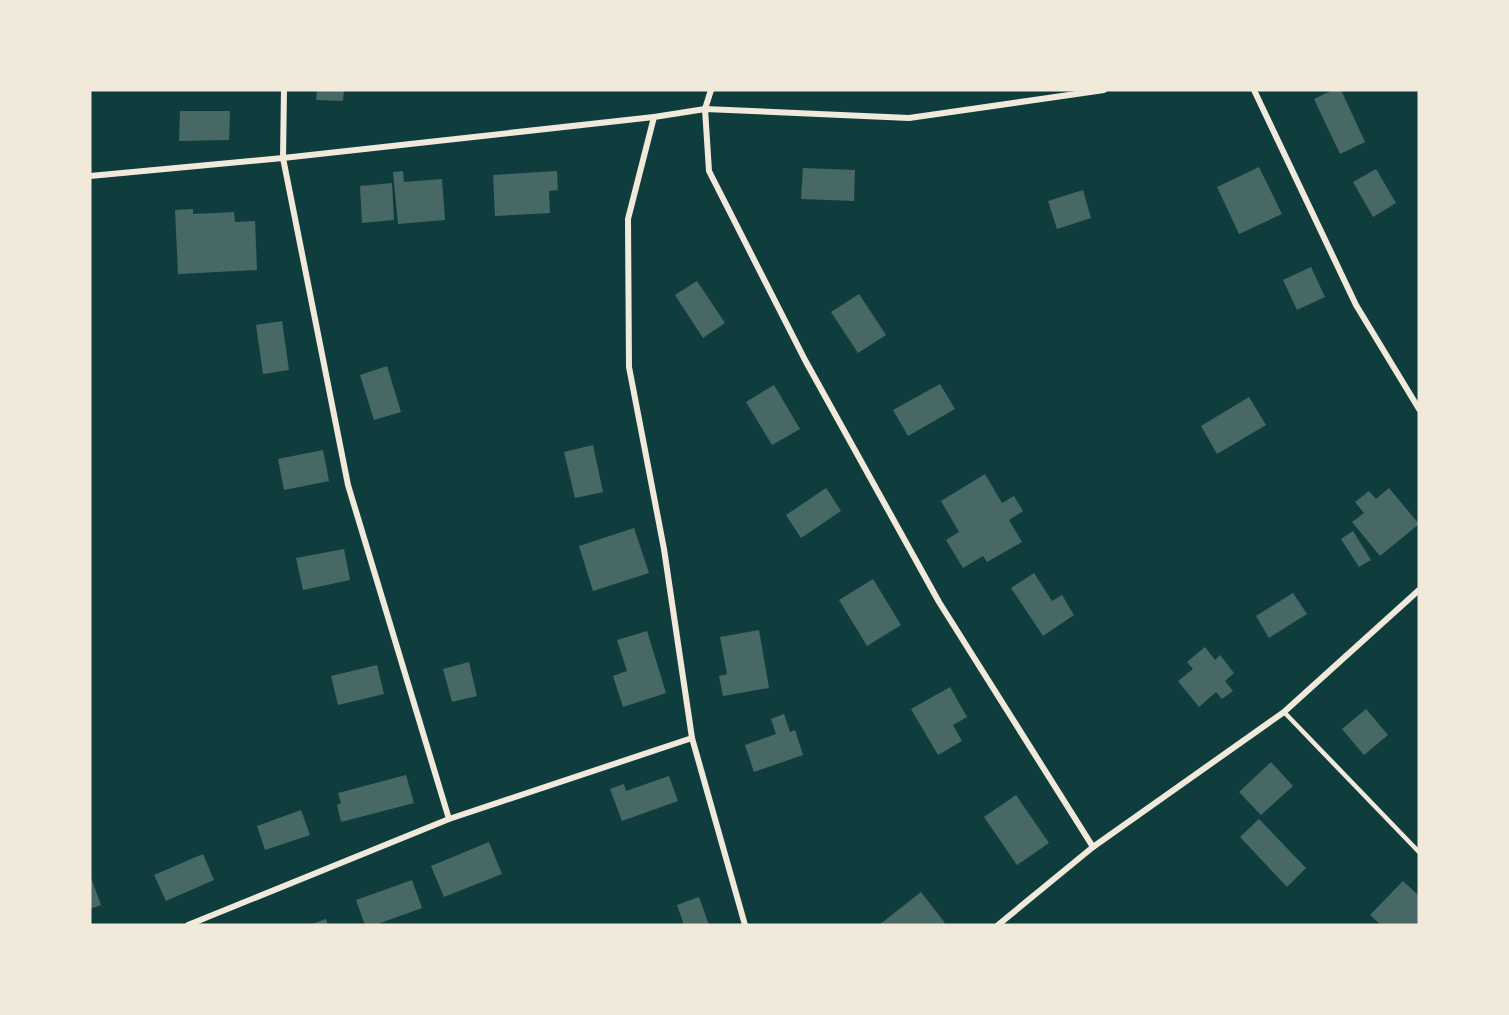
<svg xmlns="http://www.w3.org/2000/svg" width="1509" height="1015" font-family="'Source Sans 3',sans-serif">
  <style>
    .building { fill: #486865 }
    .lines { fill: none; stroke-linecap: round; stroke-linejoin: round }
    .service { stroke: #f1e9da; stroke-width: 4.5 }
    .minor { stroke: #f1e9da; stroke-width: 6 }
  </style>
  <rect width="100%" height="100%" fill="#0f3d3e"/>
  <!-- building -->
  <g class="building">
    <polygon points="317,90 344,90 343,101 316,100"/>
    <polygon points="1333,90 1341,90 1365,142 1340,154 1314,99"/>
    <polygon points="180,111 230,111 229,140 179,141"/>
    <polygon points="1259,167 1282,214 1239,234 1217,187"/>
    <polygon points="803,168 855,170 854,201 801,199"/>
    <polygon points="1376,169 1396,203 1373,217 1353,182"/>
    <polygon points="403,171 404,182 442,179 445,220 398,224 393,172"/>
    <polygon points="557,171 558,190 549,191 550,213 495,216 493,175"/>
    <polygon points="392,183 394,220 362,223 360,186"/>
    <polygon points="1083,190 1091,218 1057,229 1048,201"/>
    <polygon points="193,209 193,214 234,212 235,222 255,221 257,270 178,274 175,210"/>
    <polygon points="1311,267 1325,297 1297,310 1283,280"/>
    <polygon points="697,281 725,323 703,338 675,295"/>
    <polygon points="859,294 886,335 858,353 831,312"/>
    <polygon points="282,321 289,370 263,374 256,325"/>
    <polygon points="387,366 401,412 374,420 360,375"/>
    <polygon points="940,384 955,409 908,436 893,410"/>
    <polygon points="774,385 800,429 772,445 746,402"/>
    <polygon points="1249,397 1266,425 1217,454 1201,426"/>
    <polygon points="593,445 603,492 575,498 564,452"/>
    <polygon points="323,450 329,481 284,490 278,459"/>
    <polygon points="985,474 1002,503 1014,496 1023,511 1009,520 1022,542 987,562 983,556 963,568 946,540 959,532 941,501"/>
    <polygon points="826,488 841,511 801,538 786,515"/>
    <polygon points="1389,488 1419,524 1380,556 1352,522 1364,513 1355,502 1369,491 1376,499"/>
    <polygon points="634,528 649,573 593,591 579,546"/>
    <polygon points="1353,531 1371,560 1359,567 1341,539"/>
    <polygon points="344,549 350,580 303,590 296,558"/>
    <polygon points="1034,573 1052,601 1062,595 1074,615 1043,636 1011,588"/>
    <polygon points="873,579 901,625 867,646 839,600"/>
    <polygon points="1293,593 1307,614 1269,638 1256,616"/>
    <polygon points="759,630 769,688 723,696 719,676 727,674 720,637"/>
    <polygon points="647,631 666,693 623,707 613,676 627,671 617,640"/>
    <polygon points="1205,647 1215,660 1220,655 1234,673 1225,681 1233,691 1222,699 1216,692 1199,707 1178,681 1193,669 1187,662"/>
    <polygon points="469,662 477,696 452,702 443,669"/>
    <polygon points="377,665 384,694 338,705 331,676"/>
    <polygon points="950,687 967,717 953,725 962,741 938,755 911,709"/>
    <polygon points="1366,709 1388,735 1364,755 1342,729"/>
    <polygon points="784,714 790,732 795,730 803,755 754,772 745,745 776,734 771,719"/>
    <polygon points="1271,762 1293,786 1261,815 1239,792"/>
    <polygon points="406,775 414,803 341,822 337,805 341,803 338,793"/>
    <polygon points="669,776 678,801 622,821 610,789 624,784 626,791"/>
    <polygon points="1016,795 1049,843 1017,865 984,817"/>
    <polygon points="301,810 310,835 265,850 257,826"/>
    <polygon points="1259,819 1306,868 1287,887 1240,837"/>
    <polygon points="489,842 502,874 444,897 431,866"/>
    <polygon points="203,854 214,880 166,901 154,875"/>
    <polygon points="90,875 101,905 90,909"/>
    <polygon points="412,880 422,908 375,925 365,925 356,900"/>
    <polygon points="1403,881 1419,896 1419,925 1381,925 1370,915"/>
    <polygon points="921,892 945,923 942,925 879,925"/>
    <polygon points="699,897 709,925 684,925 677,905"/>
    <polygon points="326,919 328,925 309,925"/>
  </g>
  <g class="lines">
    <!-- service -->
    <polyline class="service" points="1284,712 1419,852"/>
    <!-- minor -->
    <g class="minor">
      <polyline points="284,90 283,158 348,485 449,819"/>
      <polyline points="711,90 705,109 709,171 805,360 939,602 1093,847"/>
      <polyline points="1254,90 1356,305 1419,409"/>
      <polyline points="654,117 628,219 629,367 664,549 692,738 745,925"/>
      <polyline points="90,176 283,158 654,117 705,109 909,118 1104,90"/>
      <polyline points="188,925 449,819 692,738"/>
      <polyline points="998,925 1093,847 1284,712 1419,590"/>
    </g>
  </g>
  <!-- border -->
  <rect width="1509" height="1015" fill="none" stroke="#f1e9da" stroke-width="183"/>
</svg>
